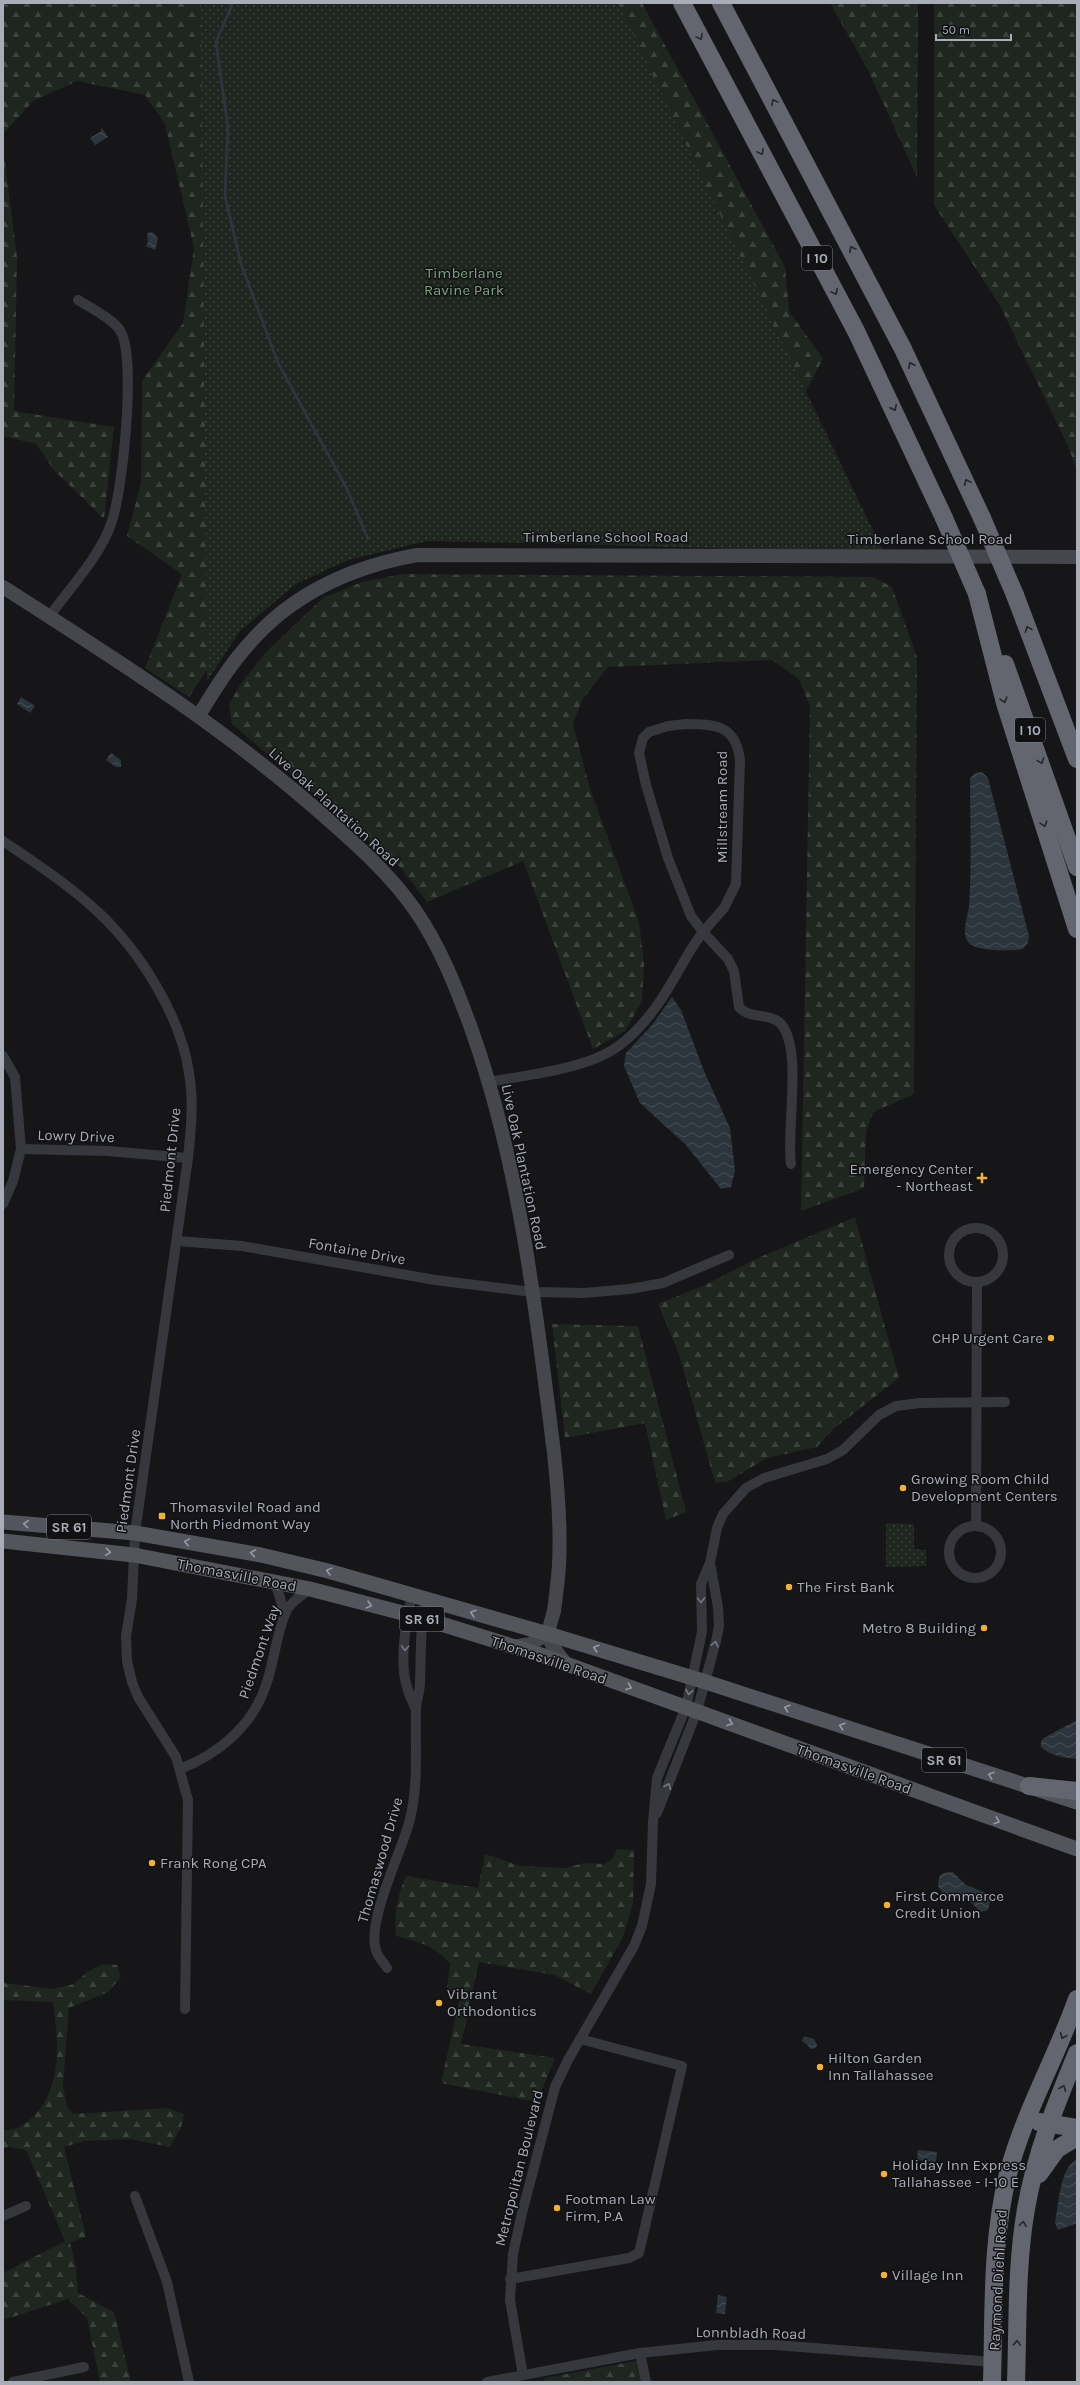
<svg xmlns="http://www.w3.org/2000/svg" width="1080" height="2385" font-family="Karla,sans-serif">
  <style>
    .forest { fill: url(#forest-firs) }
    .park { fill: url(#park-dots) }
    .water { fill: url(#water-waves) }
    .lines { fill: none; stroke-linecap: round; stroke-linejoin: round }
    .stream { stroke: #2c353c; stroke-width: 3 }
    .street { stroke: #37383d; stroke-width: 10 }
    .secondary { stroke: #45474d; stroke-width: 14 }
    .primary { stroke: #53555c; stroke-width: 15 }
    .highway { stroke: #63666e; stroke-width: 18 }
    .highway-bridge { stroke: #63666e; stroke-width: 18 }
    .oneway { stroke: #26262a }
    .oneway2 { stroke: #979ba6 }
    .oneway3 { stroke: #757881 }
    .poi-dot { fill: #f2b134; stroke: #111113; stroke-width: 1.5 }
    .labels { text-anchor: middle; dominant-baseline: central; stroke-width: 3; stroke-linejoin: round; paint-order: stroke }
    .shield { fill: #111113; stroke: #7b7e86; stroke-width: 1 }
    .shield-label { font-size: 14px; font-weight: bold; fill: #a8adb8 }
    .park-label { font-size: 15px; fill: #7fa381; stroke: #111113 }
    .street-label { font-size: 15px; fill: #a8adb8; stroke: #111113 }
    .poi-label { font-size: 15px; fill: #a8adb8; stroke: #111113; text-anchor: start }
  </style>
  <defs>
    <pattern id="forest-firs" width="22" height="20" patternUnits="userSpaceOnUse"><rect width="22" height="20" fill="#1e261f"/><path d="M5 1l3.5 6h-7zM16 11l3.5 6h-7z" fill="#3c433d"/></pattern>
    <pattern id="park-dots" width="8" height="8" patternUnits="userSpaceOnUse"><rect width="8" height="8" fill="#1e261f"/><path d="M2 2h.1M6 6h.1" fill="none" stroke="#3c433d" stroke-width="1.8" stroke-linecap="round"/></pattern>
    <pattern id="water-waves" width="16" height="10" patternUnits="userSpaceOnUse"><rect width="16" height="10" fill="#2c353c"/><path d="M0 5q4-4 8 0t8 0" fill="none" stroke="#485056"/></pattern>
  </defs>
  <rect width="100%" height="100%" fill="#161618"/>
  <!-- forest -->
  <g class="forest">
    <polygon points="3,3 642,3 785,267 789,311 823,359 804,395 872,553 424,539 347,554 288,586 236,626 189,697 145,668 182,574 127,536 141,483 142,381 183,323 194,248 165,124 145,95 77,81 33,101 3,134"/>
    <polygon points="830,3 918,3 917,177 868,70"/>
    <polygon points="934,3 1077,3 1077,471 1068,446 999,304 934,205"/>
    <polygon points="3,147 17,257 14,411 114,427 104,519 54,470 36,444 3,436"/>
    <polygon points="403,574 874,577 892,587 917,657 914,1094 873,1112 866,1132 864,1188 801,1211 810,707 799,679 772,660 608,667 582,700 573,724 590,789 639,922 644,964 642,1001 625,1031 593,1049 523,861 427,902 400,867 232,724 229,704 240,685 265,653 323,598 362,582"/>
    <polygon points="855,1217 899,1378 832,1430 817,1447 767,1458 727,1482 715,1483 679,1354 658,1304 705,1285 758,1258"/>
    <polygon points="552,1324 638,1326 686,1512 666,1520 645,1423 565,1438"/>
    <path d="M617 1849 634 1850 633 1904 623 1937 591 1994 554 1975 479 1962 461 2044 555 2058 537 2102 441 2083 460 1997 447 1988 450 1963C432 1945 420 1942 396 1936 394 1914 397 1896 406 1876L478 1888 485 1854 520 1866 565 1868 584 1863 605 1864 612 1859Z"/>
    <path d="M103 1964 117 1965 121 1977 108 1992 69 2008 63 2086 67 2107 73 2114 168 2108 184 2114 181 2128 170 2147 130 2139 84 2141 64 2147 86 2237 70 2242 76 2268 78 2293 114 2312 131 2382H100L87 2318 68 2299 3 2320V2273L65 2241 26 2150 9 2147 3 2149V2130C15 2131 27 2124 35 2115 63 2084 58 2041 53 2002L3 2000V1983L53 1989 74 1984 87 1972Z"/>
    <polygon points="636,2361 641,2382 544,2382 545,2378"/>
  </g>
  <!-- park -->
  <g class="park">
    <polygon points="201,3 618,3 883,551 427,541 348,560 296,584 240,631 207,681"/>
    <polygon points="886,1523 914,1524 914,1549 926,1550 926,1566 886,1567"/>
  </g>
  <!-- water -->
  <g class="water">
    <polygon points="102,128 108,137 95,145 90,138 100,132"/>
    <polygon points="150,232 154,233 158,239 155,250 146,246 148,242 147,234"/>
    <polygon points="21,697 35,706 30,713 17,704"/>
    <polygon points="111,753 121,760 121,767 116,767 106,760"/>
    <path d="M982 772 988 778 1029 936 1028 943 1023 949C1012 951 975 952 968 942 961 932 968 916 969 906 972 863 970 820 970 778L975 773Z"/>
    <polygon points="672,997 681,1010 704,1071 730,1128 735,1171 731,1187 721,1189 686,1145 640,1103 624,1066 626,1053 652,1025"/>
    <path d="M1077 1720V1759C1065 1758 1050 1756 1041 1747V1741L1044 1738Z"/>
    <polygon points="953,1872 966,1885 986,1893 990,1902 988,1910 981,1912 967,1899 944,1896 938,1886 939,1877 943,1873"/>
    <polygon points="804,2036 814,2039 817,2045 816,2048 810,2049 807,2044 802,2041"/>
    <polygon points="918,2150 937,2152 936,2162 917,2160"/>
    <path d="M1077 2158V2223L1058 2230 1055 2223C1059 2203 1059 2171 1077 2158Z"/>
    <polygon points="718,2295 727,2297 725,2314 716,2313"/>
  </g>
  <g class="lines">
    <!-- stream -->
    <polyline class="stream" points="233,3 216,42 228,128 225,196 241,264 278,363 347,489 368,539"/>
    <!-- street -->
    <g class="street">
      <path d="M49 617C69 589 100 556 111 524 123 492 136 360 121 332 115 320 89 307 78 300"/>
      <path d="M686 724C715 724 736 725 740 760L736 884 724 908 703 932 691 916 668 858 646 785 639 753 643 738 649 732 668 726Z"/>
      <path d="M3 841C35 863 69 885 98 912 139 950 181 1016 189 1073 194 1101 191 1130 188 1158L135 1533 132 1599 126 1636 127 1661 132 1682 138 1697 176 1757 188 1800 185 2009"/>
      <polyline points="3,1056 15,1077 21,1149 13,1181 3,1204"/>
      <path d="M489 1082C521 1076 572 1070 601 1056 624 1046 644 1024 658 1004 675 980 686 954 703 932L728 959 734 971 739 1007C750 1020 770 1012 781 1024 803 1049 786 1131 791 1164"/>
      <polyline points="21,1149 108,1151 188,1158"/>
      <circle cx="976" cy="1255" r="27"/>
      <polyline points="177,1241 242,1246 435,1280 533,1292 584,1293 630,1289 663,1283 729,1255"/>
      <circle cx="975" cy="1552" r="26"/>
      <polyline points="976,1526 977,1282"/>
      <polyline points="275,1582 285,1614"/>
      <path d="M412 1595C406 1620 399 1662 407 1687 409 1695 413 1702 416 1710"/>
      <path d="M180 1769C219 1754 253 1725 266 1685 274 1662 276 1637 285 1614 289 1603 301 1596 310 1589"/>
      <polyline points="657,1813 697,1711 716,1641 719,1626 718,1607 710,1563"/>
      <path d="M387 1968C384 1963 379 1958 377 1953 364 1924 403 1850 410 1819 419 1782 415 1747 416 1710 416 1701 420 1692 420 1683 421 1655 420 1627 426 1599"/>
      <polyline points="135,2196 167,2282 189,2382"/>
      <polyline points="3,2216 26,2206"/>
      <polyline points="510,2279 629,2258 639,2253 682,2066 580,2039"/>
      <polyline points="640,2353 646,2382"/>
      <polyline points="523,2375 510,2300 513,2254 522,2213 555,2087 568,2060 634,1946 642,1926 651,1884 653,1822 657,1778 686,1707 702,1632 701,1584 710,1563 717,1528 723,1514 746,1488 764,1478 827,1459 843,1450 879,1415 896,1406 920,1403 1005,1402"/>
      <polyline points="13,2382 84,2367"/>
      <polyline points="487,2382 640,2353 717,2345 775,2345 993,2362"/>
    </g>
    <!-- secondary -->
    <g class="secondary">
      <path d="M3 587C114 658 225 728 324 816 356 844 390 874 415 910 440 946 456 987 471 1028 520 1165 536 1310 554 1453 558 1490 561 1528 559 1565 558 1580 556 1596 554 1611 552 1619 548 1628 549 1636 551 1647 560 1656 566 1664"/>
      <path d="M199 715C214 691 229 666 248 645 292 593 351 567 417 555L1077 557"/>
      <polyline points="512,1647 530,1644 548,1634"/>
    </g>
    <!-- primary -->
    <g class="primary">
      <polyline points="3,1522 135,1533 261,1555 328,1571 548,1634 706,1682 1077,1802"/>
      <polyline points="3,1541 134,1555 310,1589 422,1618 544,1656 1077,1849"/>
    </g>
    <!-- highway -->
    <g class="highway">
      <polyline points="682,3 856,331 944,518"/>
      <polyline points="721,3 903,349 982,518"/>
      <polyline points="977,594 1005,703 1077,929"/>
      <polyline points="1015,595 1077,759"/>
      <polyline points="1005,664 1077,867"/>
      <polyline points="1029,1786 1077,1791"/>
      <polyline points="1039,2122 1077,2128"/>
      <polyline points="1039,2174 1057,2149 1077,2137"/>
      <path d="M992 2382C994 2313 991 2242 1008 2174 1024 2113 1056 2058 1077 1999"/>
      <path d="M1016 2382C1018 2325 1016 2266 1026 2209 1035 2155 1056 2104 1077 2053"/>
    </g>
    <!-- highway-bridge -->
    <g class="highway-bridge">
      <polyline points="944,518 977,594"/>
      <polyline points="982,518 1015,595"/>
    </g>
  </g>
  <!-- one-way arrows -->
  <defs><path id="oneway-chevron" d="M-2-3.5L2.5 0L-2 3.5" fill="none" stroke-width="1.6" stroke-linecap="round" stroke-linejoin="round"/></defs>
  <g class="oneway">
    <use href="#oneway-chevron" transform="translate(700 37) rotate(62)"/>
    <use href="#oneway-chevron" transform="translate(774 102) rotate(-118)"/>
    <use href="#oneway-chevron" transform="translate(761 152) rotate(62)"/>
    <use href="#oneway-chevron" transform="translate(852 249) rotate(-118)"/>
    <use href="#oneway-chevron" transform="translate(835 292) rotate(62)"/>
    <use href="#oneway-chevron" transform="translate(911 365) rotate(-116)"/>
    <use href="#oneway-chevron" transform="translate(894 408) rotate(64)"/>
    <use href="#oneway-chevron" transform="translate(967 482) rotate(-114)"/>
    <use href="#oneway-chevron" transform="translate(1028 629) rotate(-111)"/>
    <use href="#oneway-chevron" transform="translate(1004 700) rotate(74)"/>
    <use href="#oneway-chevron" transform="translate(1041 761) rotate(70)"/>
    <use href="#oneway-chevron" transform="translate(1044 824) rotate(72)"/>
    <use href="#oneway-chevron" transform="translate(1063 2036) rotate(113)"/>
    <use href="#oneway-chevron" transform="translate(1063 2088) rotate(-68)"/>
    <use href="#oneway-chevron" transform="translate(1023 2224) rotate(-82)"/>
    <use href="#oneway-chevron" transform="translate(1017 2343) rotate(-88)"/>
  </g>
  <g class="oneway2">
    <use href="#oneway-chevron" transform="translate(26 1524) rotate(-175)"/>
    <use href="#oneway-chevron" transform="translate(187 1542) rotate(-170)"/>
    <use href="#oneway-chevron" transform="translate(108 1552) rotate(6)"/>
    <use href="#oneway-chevron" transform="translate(253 1553) rotate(-170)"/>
    <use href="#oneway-chevron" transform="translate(329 1571) rotate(-165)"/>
    <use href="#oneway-chevron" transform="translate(369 1605) rotate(15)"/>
    <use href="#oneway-chevron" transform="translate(473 1613) rotate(-164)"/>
    <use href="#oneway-chevron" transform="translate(596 1648) rotate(-163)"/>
    <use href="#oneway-chevron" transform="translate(629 1687) rotate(20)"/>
    <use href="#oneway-chevron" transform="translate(787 1708) rotate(-162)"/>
    <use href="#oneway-chevron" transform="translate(730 1723) rotate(20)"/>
    <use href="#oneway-chevron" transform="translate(842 1726) rotate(-162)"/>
    <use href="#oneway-chevron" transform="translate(991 1775) rotate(-162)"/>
    <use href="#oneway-chevron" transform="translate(997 1821) rotate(19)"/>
  </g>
  <g class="oneway3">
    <use href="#oneway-chevron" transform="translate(701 1600) rotate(89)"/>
    <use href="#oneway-chevron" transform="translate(715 1644) rotate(-76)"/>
    <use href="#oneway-chevron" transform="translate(405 1648) rotate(93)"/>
    <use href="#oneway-chevron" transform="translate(689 1692) rotate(101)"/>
    <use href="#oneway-chevron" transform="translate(668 1786) rotate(-67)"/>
  </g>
  <!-- markers -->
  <g class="poi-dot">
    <path d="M980 1172h4v4h4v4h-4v4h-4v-4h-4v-4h4z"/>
    <circle cx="1051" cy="1338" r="4"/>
    <circle cx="903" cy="1488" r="4"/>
    <rect x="158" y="1512" width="8" height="8" rx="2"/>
    <circle cx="789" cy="1587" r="4"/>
    <circle cx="984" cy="1628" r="4"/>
    <circle cx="152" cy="1863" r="4"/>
    <circle cx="887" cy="1905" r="4"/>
    <circle cx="439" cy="2003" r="4"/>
    <circle cx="820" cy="2067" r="4"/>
    <circle cx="884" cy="2174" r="4"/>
    <circle cx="557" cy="2208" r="4"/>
    <circle cx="884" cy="2275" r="4"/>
  </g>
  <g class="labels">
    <!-- shield labels -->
    <g class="shield">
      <rect x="802" y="246" width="30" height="24" rx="3"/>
      <rect x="1015" y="718" width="30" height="24" rx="3"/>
      <rect x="47" y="1515" width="44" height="24" rx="3"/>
      <rect x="400" y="1607" width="44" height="24" rx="3"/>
      <rect x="922" y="1748" width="44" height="24" rx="3"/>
    </g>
    <g class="shield-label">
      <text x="817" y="258">I 10</text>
      <text x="1030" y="730">I 10</text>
      <text x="69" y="1527">SR 61</text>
      <text x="422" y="1619">SR 61</text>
      <text x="944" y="1760">SR 61</text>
    </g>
    <!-- park labels -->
    <g class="park-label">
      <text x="464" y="273">Timberlane<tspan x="464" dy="17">Ravine Park</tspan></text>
    </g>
    <!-- street labels -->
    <g class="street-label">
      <text x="606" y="537">Timberlane School Road</text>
      <text x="930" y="539">Timberlane School Road</text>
      <text transform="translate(334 807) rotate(42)">Live Oak Plantation Road</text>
      <text transform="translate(722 807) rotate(-90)">Millstream Road</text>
      <text transform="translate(76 1136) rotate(2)">Lowry Drive</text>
      <text transform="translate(170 1160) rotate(-84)">Piedmont Drive</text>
      <text transform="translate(524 1167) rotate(78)">Live Oak Plantation Road</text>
      <text transform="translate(357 1251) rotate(10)">Fontaine Drive</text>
      <text transform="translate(128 1481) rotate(-82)">Piedmont Drive</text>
      <text transform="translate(237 1575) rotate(11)">Thomasville Road</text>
      <text transform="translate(259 1652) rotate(-71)">Piedmont Way</text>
      <text transform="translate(549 1660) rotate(19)">Thomasville Road</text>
      <text transform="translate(854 1769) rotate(20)">Thomasville Road</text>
      <text transform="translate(380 1860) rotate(-74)">Thomaswood Drive</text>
      <text transform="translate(519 2168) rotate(-76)">Metropolitan Boulevard</text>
      <text transform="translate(998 2280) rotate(-87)">Raymond Diehl Road</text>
      <text transform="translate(751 2333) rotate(1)">Lonnbladh Road</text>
    </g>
    <!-- poi labels -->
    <g class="poi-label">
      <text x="973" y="1169" text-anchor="end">Emergency Center<tspan x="973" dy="17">- Northeast</tspan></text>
      <text x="1043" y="1338" text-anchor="end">CHP Urgent Care</text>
      <text x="911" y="1479">Growing Room Child<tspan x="911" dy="17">Development Centers</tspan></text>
      <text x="170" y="1507">Thomasvilel Road and<tspan x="170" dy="17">North Piedmont Way</tspan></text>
      <text x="797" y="1587">The First Bank</text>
      <text x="976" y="1628" text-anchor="end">Metro 8 Building</text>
      <text x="160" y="1863">Frank Rong CPA</text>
      <text x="895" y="1896">First Commerce<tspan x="895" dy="17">Credit Union</tspan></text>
      <text x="447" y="1994">Vibrant<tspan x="447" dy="17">Orthodontics</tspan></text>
      <text x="828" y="2058">Hilton Garden<tspan x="828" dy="17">Inn Tallahassee</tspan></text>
      <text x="892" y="2165">Holiday Inn Express<tspan x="892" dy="17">Tallahassee - I-10 E</tspan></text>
      <text x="565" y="2199">Footman Law<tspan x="565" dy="17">Firm, P.A</tspan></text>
      <text x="892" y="2275">Village Inn</text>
    </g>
  </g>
  <!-- border -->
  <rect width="1080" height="2385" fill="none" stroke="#a8adb8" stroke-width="8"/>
  <!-- scale -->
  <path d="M936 34v6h75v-6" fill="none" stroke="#a8adb8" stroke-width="2"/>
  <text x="942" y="34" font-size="12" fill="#a8adb8" stroke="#111113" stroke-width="3" paint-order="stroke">50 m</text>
</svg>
